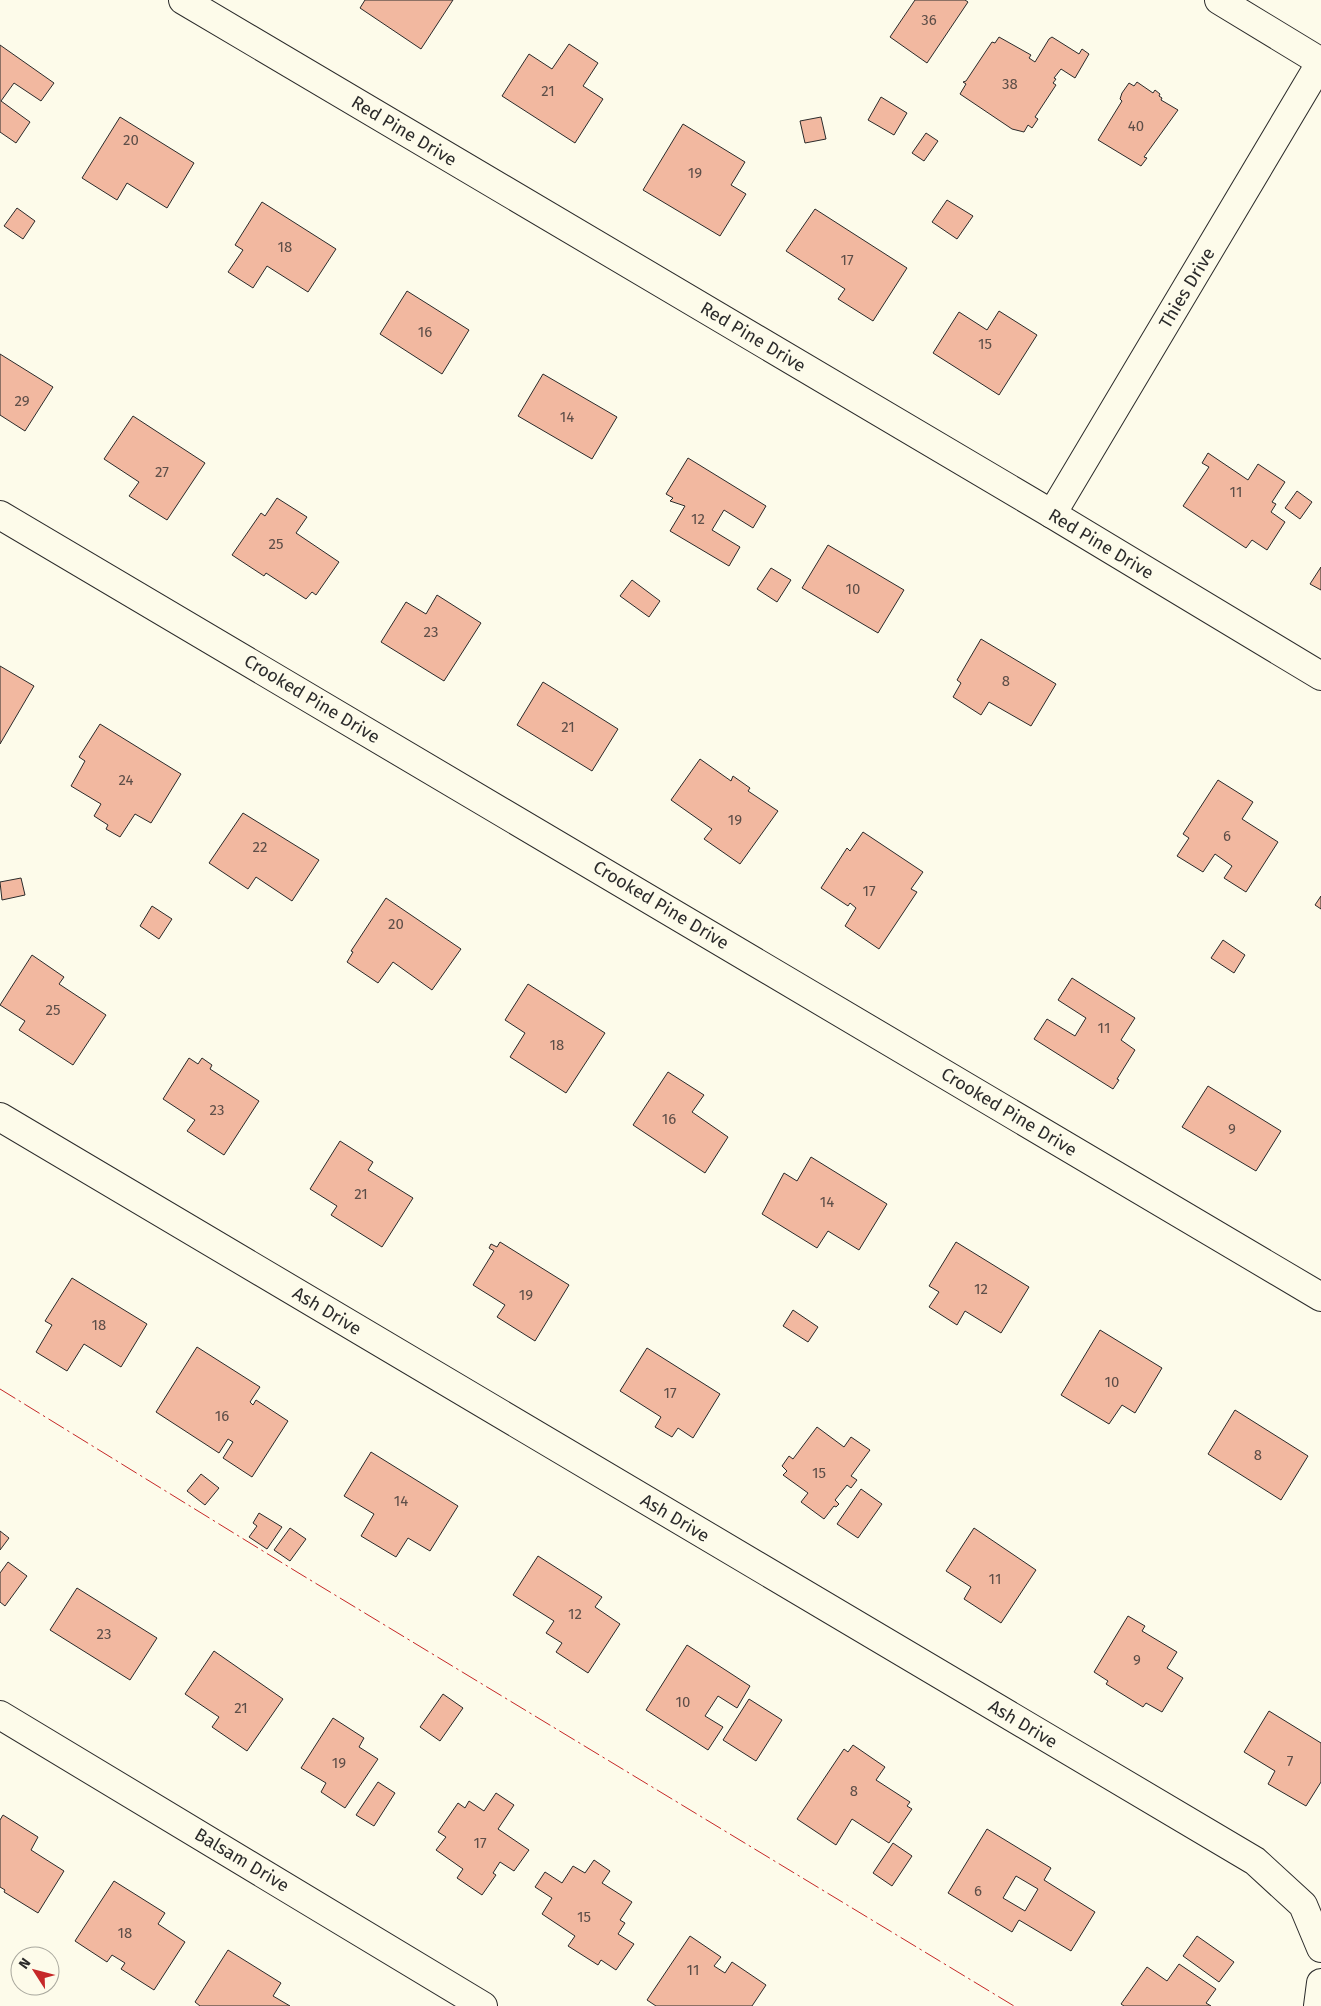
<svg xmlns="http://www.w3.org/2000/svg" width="1321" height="2006" font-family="'Fira Sans',sans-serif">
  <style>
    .building { fill: #f2b8a0; stroke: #2b2b2b; fill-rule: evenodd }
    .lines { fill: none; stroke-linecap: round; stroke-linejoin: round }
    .minor-casing { stroke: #2b2b2b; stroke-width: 30 }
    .minor { stroke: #fdfbea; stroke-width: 28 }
    .power { stroke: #c62828; stroke-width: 1; stroke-dasharray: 18 4 2.5 4; stroke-linecap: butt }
    .labels { text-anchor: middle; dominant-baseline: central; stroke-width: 4; stroke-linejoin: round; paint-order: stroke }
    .number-label { font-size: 15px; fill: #5d4e48 }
    .street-label { font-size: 18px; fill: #2b2b2b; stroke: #fdfbea }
  </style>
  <rect width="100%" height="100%" fill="#fdfbea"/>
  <!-- building -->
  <g class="building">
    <polygon points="365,0 453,0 421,49 360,8"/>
    <polygon points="915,0 965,0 968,2 927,63 890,37"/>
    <polygon points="999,37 1031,55 1029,58 1035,62 1049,39 1052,37 1079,54 1082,49 1089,54 1075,78 1061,69 1054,78 1056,79 1053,83 1056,85 1035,117 1038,119 1032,128 1028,125 1024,132 1012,129 960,94 966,84 963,82 966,81 992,42 995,43"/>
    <polygon points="569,44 598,63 583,86 603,99 575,143 502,96 529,54 552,69"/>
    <polygon points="0,45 54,83 41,101 14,83 1,101 30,122 16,143 0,132"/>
    <polygon points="1137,82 1153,93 1155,90 1160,94 1159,96 1162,98 1161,100 1178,110 1144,157 1147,158 1141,166 1098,140 1122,101 1120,99 1122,93 1129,83 1134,86"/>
    <polygon points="881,97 907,113 894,135 868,120"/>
    <polygon points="120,117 194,163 167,208 127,183 117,200 82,178"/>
    <polygon points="821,117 826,139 805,143 800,121"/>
    <polygon points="683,124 745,162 731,185 746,194 720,236 643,190"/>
    <polygon points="926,133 938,141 924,161 912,153"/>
    <polygon points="947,200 973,216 957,239 932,222"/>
    <polygon points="262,202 336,249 308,292 267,266 253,288 228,272 243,250 235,245"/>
    <polygon points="17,208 35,221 23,239 4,226"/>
    <polygon points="815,209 907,268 873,321 838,299 845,289 786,251"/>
    <polygon points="407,291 469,330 442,374 380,334"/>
    <polygon points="999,311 1037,335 999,395 933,353 959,312 987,330"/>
    <polygon points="0,354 53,387 25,431 0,415"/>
    <polygon points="543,374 617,417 592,459 518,416"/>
    <polygon points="133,416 205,463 167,520 129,496 139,482 104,459"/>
    <polygon points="1208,453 1248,480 1258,464 1285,482 1272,502 1276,504 1271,512 1285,522 1267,550 1252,540 1246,548 1183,506 1209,467 1202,463"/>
    <polygon points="688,458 766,506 753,528 724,510 712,530 740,547 729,566 670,531 685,506 670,501 673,498 666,494"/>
    <polygon points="1297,491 1312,502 1300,519 1285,508"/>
    <polygon points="277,498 307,517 296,533 339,562 316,595 312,592 306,599 266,573 264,576 232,555 261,513 265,516"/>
    <polygon points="828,545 904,590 878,633 802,588"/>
    <polygon points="1321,567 1321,590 1310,584"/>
    <polygon points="771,568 791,580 777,602 757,589"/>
    <polygon points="632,580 660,601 649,617 620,596"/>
    <polygon points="437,595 481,623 444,681 381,642 406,602 426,614"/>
    <polygon points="981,639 1056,684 1031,726 989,702 981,715 953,697 961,683 957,680"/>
    <polygon points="0,666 34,686 0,744"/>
    <polygon points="543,682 618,729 592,771 517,725"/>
    <polygon points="100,724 181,774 151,823 135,814 120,837 106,829 108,825 94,816 101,804 71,786 85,761 79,757"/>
    <polygon points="700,759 731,781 733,776 750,788 748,791 778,811 740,864 704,839 712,829 671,800"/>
    <polygon points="1218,780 1253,802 1242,819 1278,842 1246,892 1224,878 1232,866 1215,854 1203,872 1177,856 1189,838 1183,834"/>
    <polygon points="243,813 319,860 292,901 256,877 248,889 209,863"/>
    <polygon points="863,832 923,872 911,889 917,892 879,949 845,926 856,908 850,903 848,906 821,888 847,848 850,851"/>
    <polygon points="21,878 25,895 2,900 0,882"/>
    <polygon points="1321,896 1321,909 1315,905"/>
    <polygon points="386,898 461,949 432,990 393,962 378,983 347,962 353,952 351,951"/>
    <polygon points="152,906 172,919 159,939 140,926"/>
    <polygon points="1223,940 1245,955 1234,973 1211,958"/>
    <polygon points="32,955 64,977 59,984 106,1015 73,1065 19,1030 25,1021 0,1005"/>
    <polygon points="1072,978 1135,1018 1121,1040 1135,1050 1117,1079 1119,1080 1113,1089 1034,1039 1047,1019 1075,1036 1086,1018 1058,1000"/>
    <polygon points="528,984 605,1033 566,1093 510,1057 525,1033 505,1020"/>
    <polygon points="189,1058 198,1064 202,1058 212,1065 210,1069 259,1101 224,1155 187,1131 195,1120 163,1099"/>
    <polygon points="668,1072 704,1095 692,1112 728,1137 705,1173 633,1125"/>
    <polygon points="1208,1086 1281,1131 1256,1171 1182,1127"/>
    <polygon points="340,1141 373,1162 368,1170 413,1198 382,1247 331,1215 337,1206 310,1189"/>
    <polygon points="811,1157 887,1204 859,1250 828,1231 817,1248 762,1214 784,1173 797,1181"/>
    <polygon points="500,1242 569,1285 535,1341 497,1317 505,1305 473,1285 494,1251 489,1248 491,1244 497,1247"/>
    <polygon points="956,1242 1029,1287 1001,1333 965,1311 957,1325 929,1307 939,1292 929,1286"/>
    <polygon points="72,1278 147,1324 121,1367 84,1344 67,1371 36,1352 52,1325 45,1321"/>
    <polygon points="793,1310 818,1327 808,1342 783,1326"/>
    <polygon points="1100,1330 1162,1368 1135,1413 1122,1405 1109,1424 1061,1395"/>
    <polygon points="197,1347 260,1387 250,1402 253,1405 256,1400 288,1421 252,1477 223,1458 233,1442 228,1439 219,1453 156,1412"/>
    <polygon points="647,1348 720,1394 693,1438 678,1428 672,1437 655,1427 661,1417 620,1391"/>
    <polygon points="1235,1410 1308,1456 1281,1500 1208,1454"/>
    <polygon points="817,1427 844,1447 851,1437 870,1450 851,1476 857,1480 851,1488 847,1485 835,1500 839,1504 836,1507 834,1506 824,1519 801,1502 808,1493 783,1475 787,1471 782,1466 789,1456 793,1459"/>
    <polygon points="371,1452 458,1506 430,1551 408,1538 396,1557 361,1536 374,1514 344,1496"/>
    <polygon points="201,1474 219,1488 205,1505 187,1491"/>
    <polygon points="861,1489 882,1504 858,1538 837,1524"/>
    <polygon points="259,1513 282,1527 267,1549 249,1537 257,1526 253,1523"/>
    <polygon points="290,1528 306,1539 290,1561 274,1550"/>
    <polygon points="974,1528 1036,1570 1001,1623 964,1599 971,1587 946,1571"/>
    <polygon points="0,1531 9,1538 0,1550"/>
    <polygon points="538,1556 602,1597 595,1607 620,1624 588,1673 556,1652 562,1643 546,1633 554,1621 513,1595"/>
    <polygon points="8,1562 27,1576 5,1606 0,1602 0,1573"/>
    <polygon points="77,1588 157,1638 130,1680 50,1630"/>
    <polygon points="1128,1616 1145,1626 1142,1631 1177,1652 1167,1668 1183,1678 1162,1712 1146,1703 1143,1707 1106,1684 1108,1681 1094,1672"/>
    <polygon points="687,1645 750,1686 737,1708 718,1696 705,1716 723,1727 708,1750 646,1710"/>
    <polygon points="214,1651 283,1699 247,1751 212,1727 219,1717 185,1694"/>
    <polygon points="443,1694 463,1708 440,1741 420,1727"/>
    <polygon points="749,1699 782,1720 756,1761 723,1740"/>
    <polygon points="1269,1711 1321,1743 1321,1782 1306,1806 1268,1784 1275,1771 1244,1752"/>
    <polygon points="333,1718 364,1738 359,1747 378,1759 345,1808 321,1792 326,1783 301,1768"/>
    <polygon points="853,1745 885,1767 876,1780 910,1802 907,1806 912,1809 889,1843 852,1819 836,1845 797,1819 844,1749 848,1752"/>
    <polygon points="378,1782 395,1793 374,1826 356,1815"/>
    <polygon points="496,1793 514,1805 498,1829 529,1850 514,1871 500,1862 493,1873 496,1875 482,1895 457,1878 463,1869 436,1850 446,1837 438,1832 458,1803 465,1808 469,1801 484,1811"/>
    <polygon points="3,1815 38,1837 31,1850 64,1871 38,1913 4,1892 5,1890 0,1887 0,1820"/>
    <path d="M987 1829 1051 1868 1044 1880 1095 1912 1071 1951 1019 1920 1012 1932 948 1893ZM1016 1876 1038 1889 1025 1911 1003 1898Z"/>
    <polygon points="893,1843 912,1856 892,1886 873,1873"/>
    <polygon points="594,1860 610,1871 602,1883 632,1902 620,1920 625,1923 618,1934 634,1944 616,1970 601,1960 598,1965 568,1946 575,1936 542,1914 552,1898 535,1887 545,1872 562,1883 573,1866 585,1873"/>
    <polygon points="114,1881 165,1913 158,1924 185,1942 154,1990 121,1969 125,1963 112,1955 107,1962 75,1941"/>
    <polygon points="690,1936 721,1957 714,1966 725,1973 732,1962 766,1985 752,2006 656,2006 647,2000"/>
    <polygon points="1197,1936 1234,1962 1219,1982 1183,1956"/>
    <polygon points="228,1950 281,1983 273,1996 290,2006 200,2006 195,2002"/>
    <polygon points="1179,1964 1216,1989 1206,2003 1211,2006 1124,2006 1121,2004 1147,1967 1167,1981"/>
  </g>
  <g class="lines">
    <defs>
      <g id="minor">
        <polyline points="183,0 1052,514 1321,676"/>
        <polyline points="1219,0 1321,62"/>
        <polyline points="1052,514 1321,62"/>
        <polyline points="0,515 1321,1297"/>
        <polyline points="0,1117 1255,1861 1303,1905 1321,1948"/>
        <polyline points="0,1715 483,2006"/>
        <polyline points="1318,2006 1321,1983"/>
      </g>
    </defs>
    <!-- minor casing -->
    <use href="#minor" class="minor-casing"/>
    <!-- minor -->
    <use href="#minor" class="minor"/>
    <!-- power -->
    <polyline class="power" points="0,1389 297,1572 1014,2006"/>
  </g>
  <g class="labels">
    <!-- number labels -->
    <g class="number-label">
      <text x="929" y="20">36</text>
      <text x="1010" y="84">38</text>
      <text x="548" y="91">21</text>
      <text x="1136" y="126">40</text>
      <text x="131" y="140">20</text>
      <text x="695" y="173">19</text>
      <text x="285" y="247">18</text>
      <text x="847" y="260">17</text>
      <text x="425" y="332">16</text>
      <text x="985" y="344">15</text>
      <text x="22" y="401">29</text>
      <text x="567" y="417">14</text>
      <text x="162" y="472">27</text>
      <text x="1236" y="492">11</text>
      <text x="698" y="519">12</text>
      <text x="276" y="544">25</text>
      <text x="853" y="589">10</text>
      <text x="431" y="632">23</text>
      <text x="1006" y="681">8</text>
      <text x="568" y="727">21</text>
      <text x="126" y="780">24</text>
      <text x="735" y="820">19</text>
      <text x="1227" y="836">6</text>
      <text x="260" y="847">22</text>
      <text x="869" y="891">17</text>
      <text x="396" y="924">20</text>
      <text x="53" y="1010">25</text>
      <text x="1104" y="1028">11</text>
      <text x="557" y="1045">18</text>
      <text x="217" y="1110">23</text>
      <text x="669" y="1119">16</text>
      <text x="1232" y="1129">9</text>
      <text x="361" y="1194">21</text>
      <text x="827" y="1202">14</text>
      <text x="981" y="1289">12</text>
      <text x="526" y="1295">19</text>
      <text x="99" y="1325">18</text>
      <text x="1112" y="1382">10</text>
      <text x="670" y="1393">17</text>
      <text x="222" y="1416">16</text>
      <text x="1258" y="1455">8</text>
      <text x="819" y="1473">15</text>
      <text x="401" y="1501">14</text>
      <text x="995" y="1579">11</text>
      <text x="575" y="1614">12</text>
      <text x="104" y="1634">23</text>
      <text x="1137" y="1660">9</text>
      <text x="683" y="1702">10</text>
      <text x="241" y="1708">21</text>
      <text x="1290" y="1761">7</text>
      <text x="339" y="1763">19</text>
      <text x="854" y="1791">8</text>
      <text x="480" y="1843">17</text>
      <text x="978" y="1891">6</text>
      <text x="584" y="1917">15</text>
      <text x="125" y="1933">18</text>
      <text x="693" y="1970">11</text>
    </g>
    <!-- street labels -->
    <g class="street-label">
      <text transform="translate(404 131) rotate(31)">Red Pine Drive</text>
      <text transform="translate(1187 288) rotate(-59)">Thies Drive</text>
      <text transform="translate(753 337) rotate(31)">Red Pine Drive</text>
      <text transform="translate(1101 544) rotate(31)">Red Pine Drive</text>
      <text transform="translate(312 699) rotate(31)">Crooked Pine Drive</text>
      <text transform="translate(661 905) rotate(31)">Crooked Pine Drive</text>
      <text transform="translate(1009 1112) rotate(31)">Crooked Pine Drive</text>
      <text transform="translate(327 1311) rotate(31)">Ash Drive</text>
      <text transform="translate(675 1518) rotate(31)">Ash Drive</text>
      <text transform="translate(1023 1724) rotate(31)">Ash Drive</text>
      <text transform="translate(242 1860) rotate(31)">Balsam Drive</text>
    </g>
  </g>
  <!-- north arrow -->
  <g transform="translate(35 1971) rotate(306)"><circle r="24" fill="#fdfbea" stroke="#a9a89e"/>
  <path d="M0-4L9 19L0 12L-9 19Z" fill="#c62828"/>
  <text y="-8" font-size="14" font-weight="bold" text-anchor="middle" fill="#2b2b2b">N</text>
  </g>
</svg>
